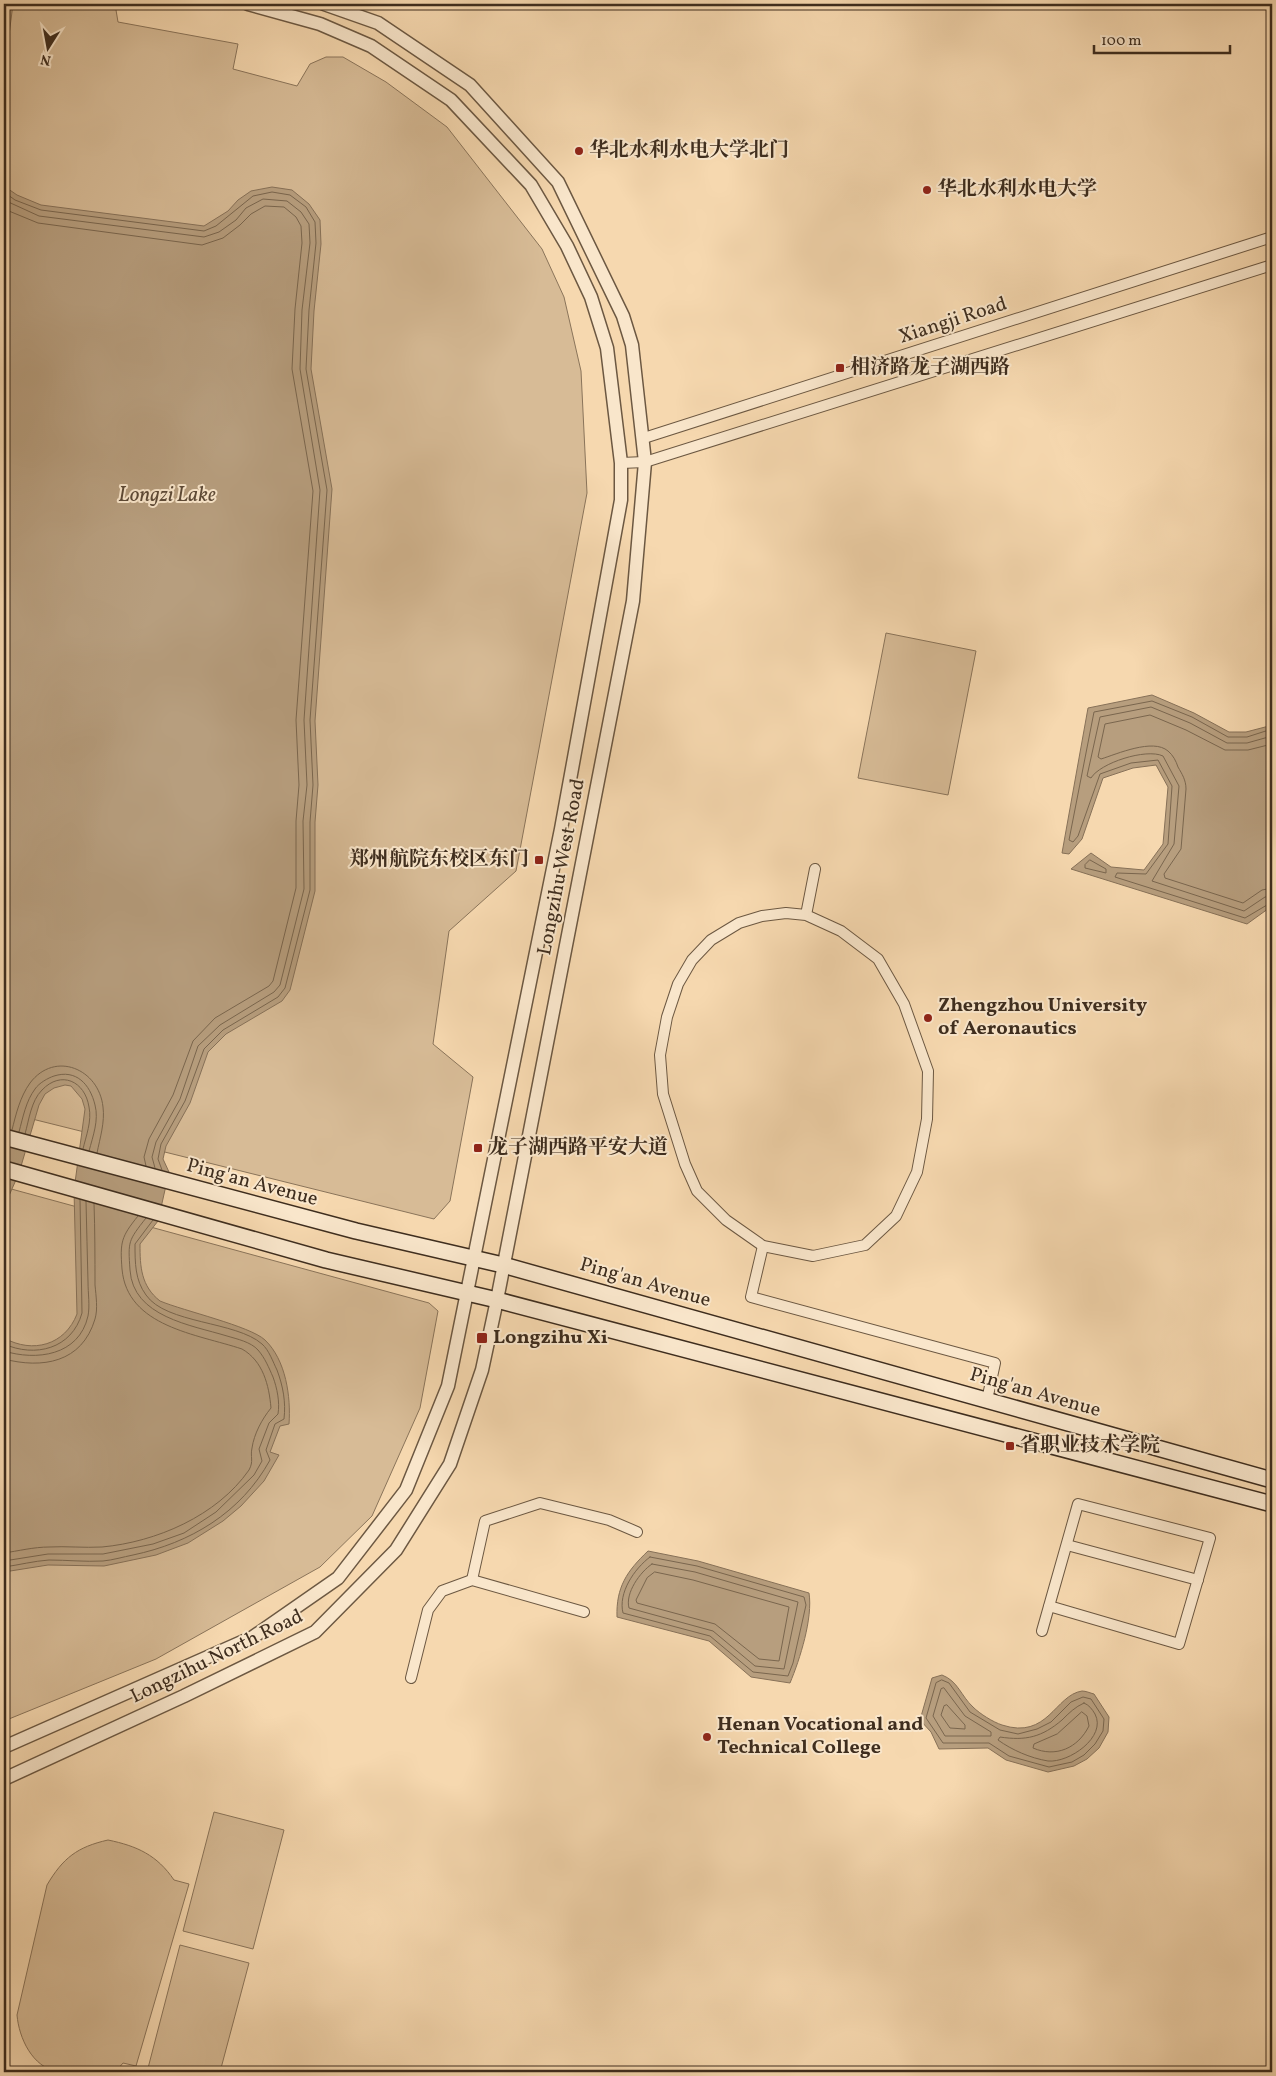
<svg xmlns="http://www.w3.org/2000/svg" width="1276" height="2076" font-family="Vollkorn,'Noto Serif SC',serif">
  <style>
    .green { fill: #d7bb96; stroke: #8a745a }
    .water { fill: #b79e7e; stroke: #877158 }
    .lines { fill: none; stroke-linecap: round; stroke-linejoin: round }
    .shore { stroke: #7a664e; stroke-width: 1 }
    .minor-casing { stroke: #6c5842; stroke-width: 12 }
    .tertiary-casing { stroke: #6c5842; stroke-width: 15 }
    .secondary-casing { stroke: #3e2d1e; stroke-width: 18 }
    .minor { stroke: #f9e6cb; stroke-width: 10 }
    .tertiary { stroke: #f9e6cb; stroke-width: 12 }
    .secondary { stroke: #f9e6cb; stroke-width: 15 }
    .poi-dot { fill: #8f2418; stroke: #f9e6cb; stroke-width: 2 }
    .labels { text-anchor: middle; dominant-baseline: central; stroke-width: 4; stroke-linejoin: round; paint-order: stroke }
    .poi-label { font-size: 20px; font-weight: bold; fill: #3e2d1e; stroke: #f9e6cb; text-anchor: start }
    .street-label { font-size: 20px; fill: #3e2d1e; stroke: #f9e6cb }
    .water-label { font-size: 21px; font-style: italic; fill: #5c4936; stroke: #f9e6cb }
  </style>
  <rect width="100%" height="100%" fill="#f6d8af"/>
  <filter id="stains"><feTurbulence type="fractalNoise" baseFrequency=".004" numOctaves="4"/><feColorMatrix values="0 0 0 0 .2 0 0 0 0 .09 0 0 0 0 .02 0 0 0 .5 -.17"/></filter>
  <radialGradient id="worn" r=".72"><stop offset=".6" stop-color="#630" stop-opacity="0"/><stop offset="1" stop-color="#630" stop-opacity=".3"/></radialGradient>
  <!-- green -->
  <g class="green">
    <polygon points="4,4 115,4 118,22 238,44 233,69 297,86 310,64 326,57 343,57 386,82 447,127 542,249 564,297 581,371 587,493 516,871 449,931 433,1044 473,1077 450,1201 434,1219 4,1112"/>
    <polygon points="886,633 976,651 948,795 858,778"/>
    <polygon points="4,1187 429,1303 438,1311 420,1408 372,1516 320,1567 156,1659 4,1721"/>
    <polygon points="214,1812 284,1830 253,1949 183,1931"/>
    <path d="M108 1840C137 1846 157 1855 174 1880L189 1884 136 2066 123 2063 117 2070 109 2072C93 2072 74 2075 58 2072 32 2067 19 2038 17 2015L47 1885C63 1858 77 1847 108 1840Z"/>
    <polygon points="180,1945 249,1963 220,2072 147,2072"/>
  </g>
  <!-- water -->
  <g class="water">
    <polygon points="4,4 13,4 4,74"/>
    <path d="M4 186 17 195 41 205 204 226 228 211 238 200 251 191 272 187 292 190 309 204 320 220 321 244 314 311 311 369 332 489 315 721 318 785 315 822V891L290 990 282 1001 226 1034 208 1052 190 1103 166 1146 163 1159 169 1172 158 1221 140 1244C140 1267 141 1286 160 1301 184 1311 250 1326 265 1340 286 1360 291 1397 289 1424L280 1426 270 1452 279 1455 264 1481 241 1506 223 1521 188 1543 156 1555 104 1566 48 1565 4 1572V1338C33 1354 65 1345 77 1314L74 1190 85 1109 82 1099 71 1086 65 1085 54 1088 45 1094 39 1105 19 1173 4 1207Z"/>
    <polygon points="1152,695 1194,713 1229,732 1246,732 1269,726 1272,716 1272,906 1247,924 1071,869 1091,853 1111,867 1144,870 1163,844 1168,787 1156,765 1133,768 1103,778 1082,839 1069,854 1062,853 1088,708"/>
    <path d="M648 1551 698 1561 809 1593C813 1618 800 1659 790 1683L751 1677 709 1641 617 1617C616 1587 627 1571 648 1551Z"/>
    <path d="M942 1675C958 1681 961 1696 973 1707 980 1714 993 1722 1002 1725 1048 1740 1055 1695 1082 1691 1086 1691 1090 1693 1094 1694L1109 1717 1108 1732 1099 1748 1087 1759 1074 1766 1048 1772 1006 1760 988 1748 939 1749 931 1732 920 1720 932 1678Z"/>
  </g>
  <g class="lines">
    <!-- shore -->
    <g class="shore">
      <polyline points="4,192 15,200 41,210 204,231 216,226 253,196 272,192 290,195 306,207 315,222 316,243 309,310 306,369 327,490 310,720 313,785 310,822 310,890 285,988 278,997 223,1030 204,1049 185,1101 161,1144 158,1159 162,1170"/>
      <polyline points="4,200 39,216 204,237 219,232 236,220 246,208 263,199 287,201 301,212 309,224 310,243 302,310 300,369 320,490 304,720 307,785 303,821 304,889 280,985 274,992 220,1025 198,1046 180,1099 156,1142 152,1157 155,1168"/>
      <polyline points="4,209 38,223 202,245 223,238 240,225 251,214 265,206 284,207 296,217 301,226 302,243 295,309 292,369 313,491 296,720 299,785 296,821 296,888 273,981 269,986 215,1018 193,1041 173,1095 149,1139 144,1157 146,1166"/>
      <polyline points="1272,729 1247,737 1228,737 1192,717 1152,701 1094,712 1069,840 1073,842 1078,836 1100,774 1131,763 1158,760 1172,786 1168,844 1146,874 1117,873 1115,877 1245,918 1272,902"/>
      <path d="M1272 736 1247 743H1227L1190 723 1151 707 1100 717 1087 776 1091 778C1100 763 1146 748 1163 756L1179 786 1174 844 1152 881 1244 911 1265 897 1272 896"/>
      <path d="M1272 744 1248 750H1225L1186 730 1150 715 1105 724 1098 757 1101 759C1117 754 1153 738 1168 751 1173 755 1176 761 1178 767 1182 774 1186 780 1186 789L1181 849 1164 874 1165 878 1243 903 1262 890 1272 888"/>
      <polygon points="1090,860 1106,869 1106,873 1085,868 1085,865"/>
      <path d="M12 1130C16 1114 20 1097 30 1083 55 1050 99 1069 103 1107 105 1122 100 1138 97 1153"/>
      <path d="M19 1132C23 1117 26 1101 35 1089 39 1083 48 1078 54 1076 76 1069 90 1084 95 1105 99 1120 93 1136 89 1151"/>
      <path d="M25 1134C29 1120 31 1101 42 1090 61 1070 85 1081 89 1107 92 1121 86 1136 83 1149"/>
      <path d="M4 1344C35 1358 72 1349 82 1313L80 1199"/>
      <path d="M4 1351C36 1361 79 1356 88 1316 90 1306 88 1293 88 1282 87 1255 87 1228 86 1201"/>
      <path d="M4 1359C42 1369 82 1363 95 1319 98 1309 96 1296 95 1285 95 1258 95 1230 94 1203"/>
      <path d="M4 1553C18 1551 34 1547 49 1547 66 1546 84 1548 102 1547 156 1542 217 1516 249 1470 254 1461 250 1457 252 1448 254 1434 262 1419 271 1408 269 1385 263 1361 242 1349 197 1334 127 1327 122 1269 120 1242 121 1237 138 1216"/>
      <path d="M650 1557 697 1566 804 1597 806 1605 793 1663 788 1676 753 1672 710 1636 623 1613C618 1593 634 1569 650 1557Z"/>
      <path d="M4 1561 48 1554H103L153 1544 184 1533 216 1512 254 1475 262 1461 259 1449 269 1423 278 1414C280 1402 277 1388 273 1377 269 1368 265 1358 258 1350 251 1342 237 1339 227 1336 191 1325 133 1317 130 1270 128 1241 128 1241 146 1218"/>
      <path d="M652 1564 695 1572 798 1602 784 1669 755 1666 713 1631 629 1608C625 1593 640 1572 652 1564Z"/>
      <path d="M4 1567C19 1565 34 1561 49 1560 67 1560 85 1562 103 1561 113 1560 123 1557 133 1555 190 1543 241 1513 270 1460L266 1450 275 1424 284 1419C286 1402 283 1386 277 1370 273 1362 269 1350 262 1344 236 1321 166 1324 146 1295 135 1280 135 1263 135 1244L153 1220"/>
      <polygon points="655,1572 693,1580 789,1607 779,1661 759,1659 715,1624 637,1603 636,1600 647,1578"/>
      <polygon points="942,1680 949,1683 970,1712 1000,1730 1018,1734 1037,1729 1051,1722 1071,1702 1083,1697 1091,1699 1104,1719 1103,1731 1095,1744 1084,1755 1072,1762 1049,1767 1009,1756 989,1743 943,1743 926,1718 936,1683"/>
      <polygon points="944,1688 965,1716 991,1732 991,1736 945,1736 933,1716 941,1689"/>
      <path d="M1084 1703C1089 1705 1092 1709 1095 1714 1107 1737 1069 1763 1048 1761 1030 1758 1012 1750 998 1740L1000 1737C1026 1741 1042 1737 1062 1720 1069 1713 1075 1707 1084 1703Z"/>
      <polygon points="947,1705 965,1725 965,1729 950,1728 941,1715 944,1706"/>
      <path d="M1082 1712 1087 1716 1089 1726C1078 1748 1056 1758 1033 1748L1034 1744 1057 1734Z"/>
    </g>
    <defs>
      <g id="minor">
        <polyline points="644,438 1272,237"/>
        <polyline points="621,463 645,462 1272,265"/>
        <polyline points="806,915 786,913 762,916 739,923 711,940 692,960 678,984 667,1017 660,1055 663,1094 685,1164 697,1191 726,1220 763,1246 813,1256 865,1245 896,1216 917,1172 927,1119 928,1071 904,1004 878,959 841,931 806,915 815,869"/>
        <polyline points="763,1246 751,1297 995,1363 987,1400"/>
        <polyline points="1067,1545 1198,1580"/>
        <polyline points="472,1580 485,1521 540,1503 609,1520 637,1532"/>
        <polyline points="1042,1631 1078,1504 1210,1538 1179,1644 1049,1606"/>
        <polyline points="411,1678 428,1610 442,1591 472,1580 584,1612"/>
      </g>
      <g id="tertiary">
        <polyline points="4,1747 253,1637 338,1578 406,1490 448,1386 561,829 621,500 621,463 607,348 591,297 567,246 531,185 451,100 371,46 320,24 248,4"/>
        <polyline points="4,1779 184,1696 315,1632 396,1550 450,1464 482,1370 497,1300 633,601 645,462 632,345 623,316 558,182 470,85 378,23 324,4"/>
      </g>
      <g id="secondary">
        <polyline points="4,1137 356,1231 503,1265 1272,1480"/>
        <polyline points="4,1169 326,1260 497,1300 1272,1504"/>
      </g>
    </defs>
    <!-- minor casing -->
    <use href="#minor" class="minor-casing"/>
    <!-- tertiary casing -->
    <use href="#tertiary" class="tertiary-casing"/>
    <!-- secondary casing -->
    <use href="#secondary" class="secondary-casing"/>
    <!-- minor -->
    <use href="#minor" class="minor"/>
    <!-- tertiary -->
    <use href="#tertiary" class="tertiary"/>
    <!-- secondary -->
    <use href="#secondary" class="secondary"/>
  </g>
  <!-- markers -->
  <g class="poi-dot">
    <circle cx="579" cy="151" r="5"/>
    <circle cx="927" cy="190" r="5"/>
    <rect x="835" y="363" width="10" height="10" rx="2.5"/>
    <rect x="534" y="855" width="10" height="10" rx="2.5"/>
    <circle cx="928" cy="1018" r="5"/>
    <rect x="473" y="1143" width="10" height="10" rx="2.5"/>
    <rect x="476" y="1332" width="12" height="12" rx="2.5"/>
    <rect x="1005" y="1441" width="10" height="10" rx="2.5"/>
    <circle cx="707" cy="1737" r="5"/>
  </g>
  <g class="labels">
    <!-- poi labels -->
    <g class="poi-label">
      <text x="589" y="151">华北水利水电大学北门</text>
      <text x="937" y="190">华北水利水电大学</text>
      <text x="850" y="368">相济路龙子湖西路</text>
      <text x="529" y="860" text-anchor="end">郑州航院东校区东门</text>
      <text x="938" y="1006">Zhengzhou University<tspan x="938" dy="23">of Aeronautics</tspan></text>
      <text x="488" y="1148">龙子湖西路平安大道</text>
      <text x="493" y="1338">Longzihu Xi</text>
      <text x="1020" y="1446">省职业技术学院</text>
      <text x="717" y="1725">Henan Vocational and<tspan x="717" dy="23">Technical College</tspan></text>
    </g>
    <!-- street labels -->
    <g class="street-label">
      <text transform="translate(953 321) rotate(-18)">Xiangji Road</text>
      <text transform="translate(562 867) rotate(-79)">Longzihu West Road</text>
      <text transform="translate(252 1183) rotate(15)">Ping'an Avenue</text>
      <text transform="translate(645 1283) rotate(16)">Ping'an Avenue</text>
      <text transform="translate(1035 1393) rotate(16)">Ping'an Avenue</text>
      <text transform="translate(217 1657) rotate(-26)">Longzihu North Road</text>
    </g>
    <!-- water labels -->
    <g class="water-label">
      <text x="167" y="495">Longzi Lake</text>
    </g>
  </g>
  <!-- margin -->
  <rect width="1276" height="2076" fill="none" stroke="#f6d8af" stroke-width="20"/>
  <rect x="5" y="5" width="1266" height="2066" fill="none" stroke="#3e2d1e" stroke-width="2.5"/>
  <rect x="10" y="10" width="1256" height="2056" fill="none" stroke="#3e2d1e"/>
  <!-- north arrow -->
  <g transform="translate(48 48) rotate(191)" stroke="#f9e6cb" stroke-width="4" paint-order="stroke">
  <path d="M0-4L9 19L0 12L-9 19Z" fill="#3e2d1e"/>
  <text y="-8" font-size="14" font-weight="bold" text-anchor="middle" fill="#3e2d1e">N</text>
  </g>
  <!-- scale -->
  <path d="M1094 45v8h136v-8" fill="none" stroke="#3e2d1e" stroke-width="2.5"/>
  <text x="1101" y="45" font-size="15" fill="#3e2d1e" stroke="#f9e6cb" stroke-width="4" paint-order="stroke">100 m</text>
  <rect width="100%" height="100%" filter="url(#stains)"/>
  <rect width="100%" height="100%" fill="url(#worn)"/>
</svg>
